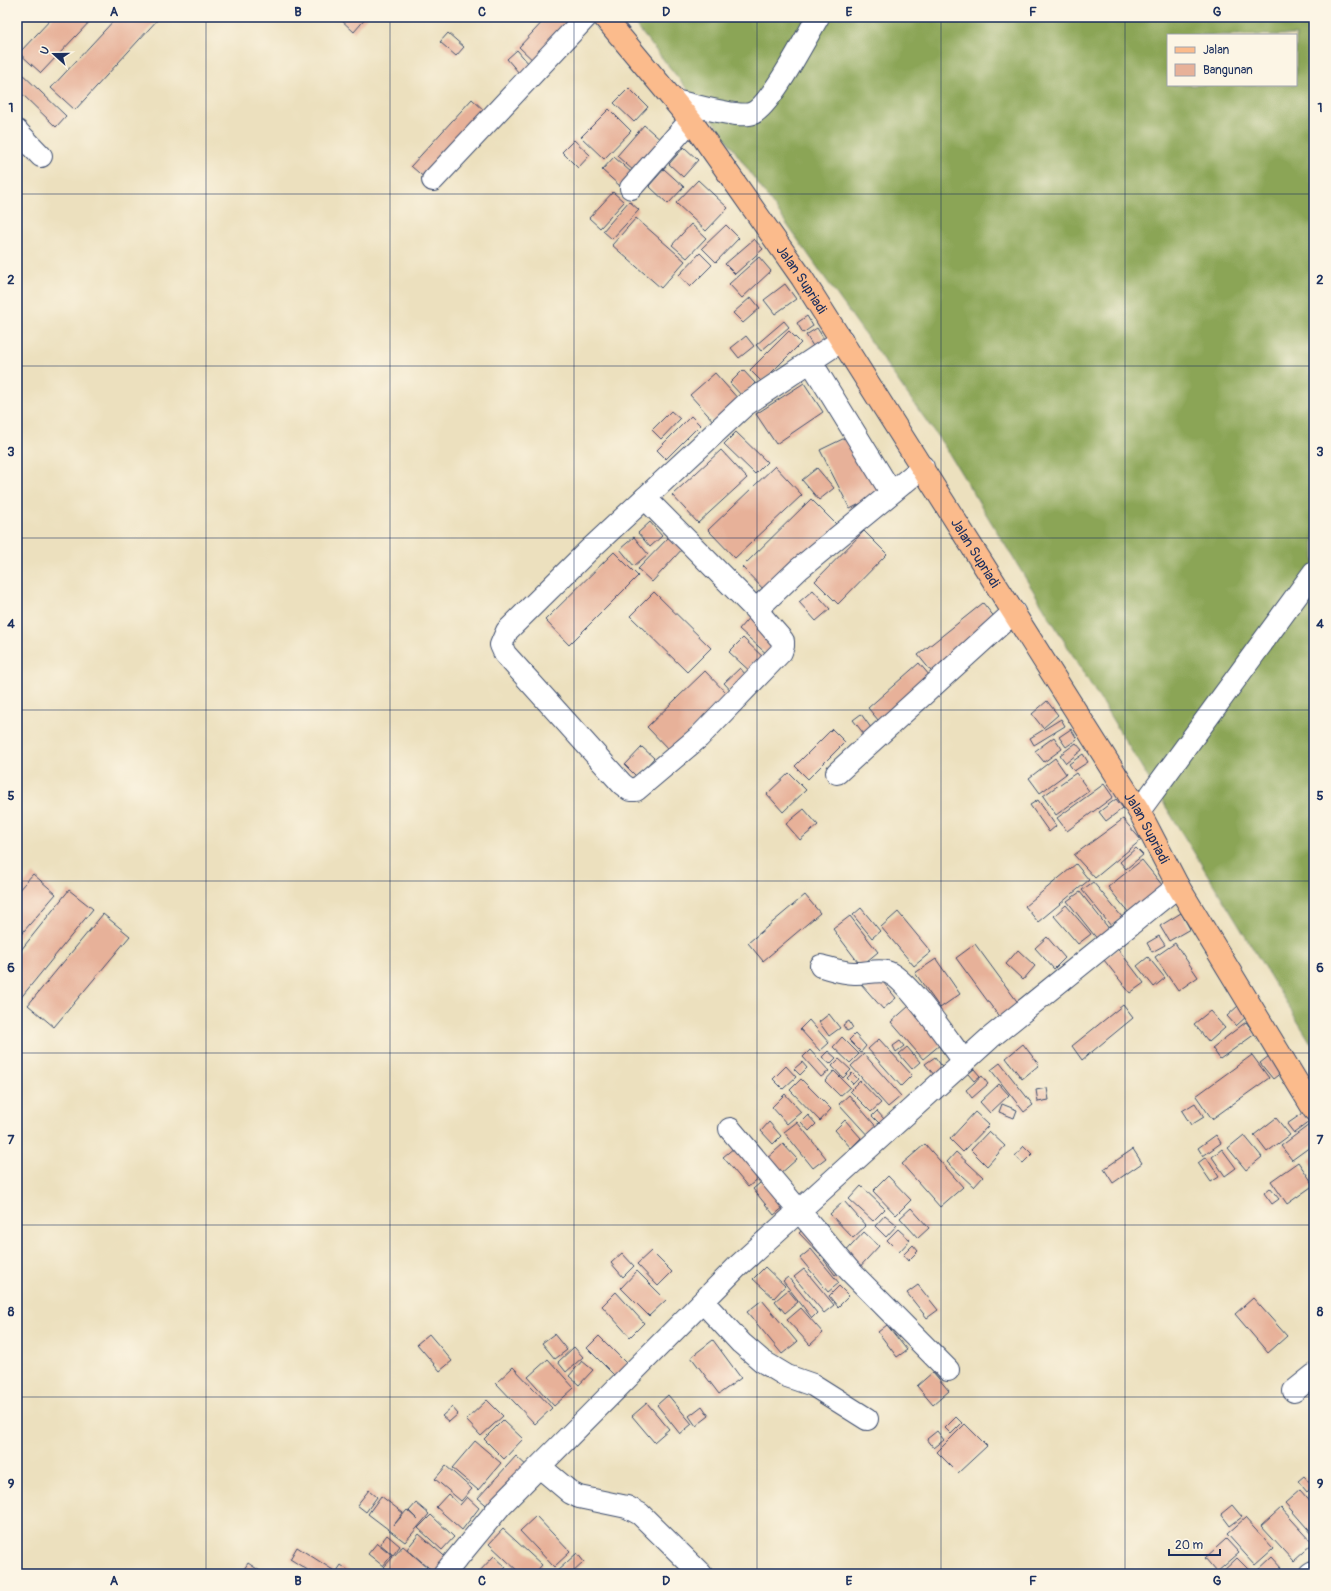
<svg xmlns="http://www.w3.org/2000/svg" width="1331" height="1591" font-family="Pangolin,sans-serif">
  <style>
    .forest { fill: #8ba557; stroke: #536a5a; fill-rule: evenodd }
    .building { fill: #e7b199 }
    .lines { fill: none; stroke-linecap: round; stroke-linejoin: round }
    .minor-casing { stroke: #3a4a6c; stroke-width: 24 }
    .major-casing { stroke: #3a4a6c; stroke-width: 24 }
    .minor { stroke: #fff; stroke-width: 22 }
    .major { stroke: #fbbb8c; stroke-width: 22 }
    .grid { fill: none; stroke: #1b2f5e; stroke-width: 1; stroke-opacity: 0.55 }
    .labels { text-anchor: middle; dominant-baseline: central; stroke-width: 3; stroke-linejoin: round; paint-order: stroke }
    .street-label { font-size: 14px; fill: #1b2f5e; stroke: #fcf5e5 }
    .neatline { fill: none; stroke: #1b2f5e; stroke-width: 1.5 }
    .grid-label { font-size: 13px; text-anchor: middle; font-weight: bold; fill: #1b2f5e }
  </style>
  <rect width="100%" height="100%" fill="#fcf5e5"/>
  <filter id="ink" filterUnits="userSpaceOnUse"><feTurbulence type="fractalNoise" baseFrequency=".025" numOctaves="2"/><feDisplacementMap in="SourceGraphic" scale="8" xChannelSelector="R" yChannelSelector="G"/><feConvolveMatrix kernelMatrix="1 2 1 2 8 2 1 2 1" color-interpolation-filters="sRGB"/></filter>
  <filter id="wash" filterUnits="userSpaceOnUse"><feTurbulence type="fractalNoise" baseFrequency=".012" numOctaves="4" result="noise"/><feDisplacementMap in="SourceGraphic" scale="16" xChannelSelector="R" yChannelSelector="G"/><feGaussianBlur stdDeviation="0.9" result="paint"/><feColorMatrix in="noise" values="0 0 0 0 0 0 0 0 0 0 0 0 0 0 0 0 0 1.4 0 .05"/><feComposite in="paint" operator="in"/></filter>
  <g filter="url(#wash)">
    <rect width="100%" height="100%" fill="#ece0be"/>
    <!-- forest -->
    <path class="forest" d="M629 17H1314V1048L945 447 717 126ZM1168 35H1296V85H1168Z"/>
    <g id="blocks">
      <!-- building -->
      <g class="building">
        <polygon points="53,17 94,17 41,73 19,53"/>
        <polygon points="117,17 160,17 75,110 51,88"/>
        <polygon points="338,17 367,17 354,32"/>
        <polygon points="547,17 570,17 577,24 538,65 519,47"/>
        <polygon points="448,33 464,47 456,56 440,42"/>
        <polygon points="517,50 535,71 525,80 507,59"/>
        <polygon points="17,69 66,116 56,127 17,89"/>
        <polygon points="629,88 648,107 634,122 614,103"/>
        <polygon points="472,99 487,113 427,180 411,166"/>
        <polygon points="609,109 631,131 604,159 581,137"/>
        <polygon points="644,125 663,142 635,172 617,156"/>
        <polygon points="574,140 590,155 578,168 562,152"/>
        <polygon points="684,147 698,160 683,177 669,164"/>
        <polygon points="614,157 632,173 620,186 602,170"/>
        <polygon points="664,169 684,187 668,204 649,186"/>
        <polygon points="698,180 728,208 706,231 676,203"/>
        <polygon points="613,192 624,202 600,228 589,218"/>
        <polygon points="629,201 639,210 612,239 603,231"/>
        <polygon points="636,218 685,261 661,288 612,245"/>
        <polygon points="691,224 706,238 687,258 672,245"/>
        <polygon points="726,225 739,238 716,262 702,248"/>
        <polygon points="754,239 763,249 735,274 725,264"/>
        <polygon points="700,253 712,265 690,287 679,275"/>
        <polygon points="759,257 771,271 742,298 729,284"/>
        <polygon points="785,284 796,299 775,314 764,300"/>
        <polygon points="751,297 760,308 743,323 733,313"/>
        <polygon points="807,316 813,326 803,333 797,323"/>
        <polygon points="784,321 789,327 761,351 756,345"/>
        <polygon points="817,328 829,347 818,354 806,335"/>
        <polygon points="789,331 801,343 762,382 750,370"/>
        <polygon points="746,336 754,346 739,358 731,348"/>
        <polygon points="743,370 755,383 742,396 730,383"/>
        <polygon points="715,373 740,401 715,423 690,395"/>
        <polygon points="804,383 823,412 776,444 756,414"/>
        <polygon points="671,411 680,419 661,439 652,430"/>
        <polygon points="691,416 700,425 666,459 657,450"/>
        <polygon points="736,432 767,462 755,474 724,444"/>
        <polygon points="851,435 881,493 850,509 820,450"/>
        <polygon points="721,450 747,478 698,523 672,495"/>
        <polygon points="775,466 802,495 735,558 708,530"/>
        <polygon points="817,468 834,488 819,500 802,480"/>
        <polygon points="811,499 838,526 768,594 742,567"/>
        <polygon points="650,522 662,536 650,547 638,533"/>
        <polygon points="864,531 887,554 838,604 815,581"/>
        <polygon points="671,535 684,547 652,582 638,569"/>
        <polygon points="634,537 648,554 634,566 620,549"/>
        <polygon points="614,552 638,576 569,645 545,620"/>
        <polygon points="813,590 830,609 816,621 799,602"/>
        <polygon points="654,592 711,648 687,672 630,616"/>
        <polygon points="983,603 1000,624 935,676 918,655"/>
        <polygon points="751,615 782,643 769,656 739,629"/>
        <polygon points="743,638 767,661 754,675 729,652"/>
        <polygon points="919,663 935,682 884,727 868,708"/>
        <polygon points="740,668 751,681 735,695 724,683"/>
        <polygon points="705,671 728,695 670,751 647,727"/>
        <polygon points="1047,701 1058,715 1043,728 1032,714"/>
        <polygon points="861,714 874,732 867,738 853,720"/>
        <polygon points="1061,719 1065,726 1034,745 1030,738"/>
        <polygon points="832,729 845,742 808,779 795,766"/>
        <polygon points="1071,729 1077,739 1066,747 1059,737"/>
        <polygon points="1054,737 1062,749 1044,762 1035,751"/>
        <polygon points="1076,743 1082,750 1066,763 1060,755"/>
        <polygon points="642,747 654,758 637,777 625,765"/>
        <polygon points="1083,754 1088,762 1074,771 1069,764"/>
        <polygon points="1055,758 1066,774 1040,793 1029,778"/>
        <polygon points="789,773 806,790 783,812 767,794"/>
        <polygon points="1076,773 1089,791 1056,815 1043,796"/>
        <polygon points="1104,784 1113,797 1067,831 1057,818"/>
        <polygon points="1116,799 1123,808 1106,821 1099,812"/>
        <polygon points="1038,800 1056,826 1049,832 1030,805"/>
        <polygon points="804,809 818,825 800,840 786,824"/>
        <polygon points="1123,819 1141,840 1095,878 1074,855"/>
        <polygon points="1136,848 1143,855 1126,869 1120,862"/>
        <polygon points="1142,860 1167,891 1133,918 1108,887"/>
        <polygon points="1076,864 1089,880 1038,922 1025,906"/>
        <polygon points="33,874 56,894 17,939 17,892"/>
        <polygon points="1093,882 1122,917 1111,926 1082,890"/>
        <polygon points="69,890 93,909 19,1000 17,998 17,955"/>
        <polygon points="1080,892 1110,930 1098,940 1067,901"/>
        <polygon points="805,895 820,913 763,961 748,943"/>
        <polygon points="1066,905 1091,934 1078,944 1054,916"/>
        <polygon points="861,908 880,931 872,938 853,915"/>
        <polygon points="898,912 931,952 914,966 881,927"/>
        <polygon points="1181,913 1190,929 1169,941 1160,926"/>
        <polygon points="103,914 130,936 54,1027 28,1005"/>
        <polygon points="850,916 878,952 861,966 833,929"/>
        <polygon points="1159,936 1165,945 1152,952 1147,943"/>
        <polygon points="1047,937 1065,958 1054,969 1035,948"/>
        <polygon points="1175,943 1198,977 1178,991 1155,957"/>
        <polygon points="975,944 1019,1004 1000,1018 956,958"/>
        <polygon points="1118,949 1144,983 1130,993 1104,960"/>
        <polygon points="1018,950 1035,966 1023,980 1006,964"/>
        <polygon points="1148,957 1165,978 1154,987 1137,966"/>
        <polygon points="936,959 960,994 940,1008 915,973"/>
        <polygon points="875,972 896,998 883,1009 861,984"/>
        <polygon points="1123,1005 1133,1018 1082,1060 1072,1046"/>
        <polygon points="1239,1005 1248,1015 1236,1026 1227,1016"/>
        <polygon points="909,1006 941,1044 923,1059 891,1022"/>
        <polygon points="1210,1011 1225,1028 1209,1042 1194,1024"/>
        <polygon points="829,1014 840,1028 829,1036 819,1022"/>
        <polygon points="809,1020 829,1043 820,1051 800,1029"/>
        <polygon points="849,1021 853,1028 847,1031 843,1025"/>
        <polygon points="1246,1022 1255,1034 1220,1059 1212,1048"/>
        <polygon points="855,1034 866,1046 861,1052 849,1040"/>
        <polygon points="842,1037 859,1054 850,1063 833,1047"/>
        <polygon points="879,1039 912,1075 901,1086 868,1049"/>
        <polygon points="900,1041 904,1046 896,1052 893,1046"/>
        <polygon points="1023,1044 1039,1065 1022,1079 1006,1058"/>
        <polygon points="907,1047 920,1062 912,1069 899,1054"/>
        <polygon points="810,1050 829,1071 821,1077 803,1057"/>
        <polygon points="828,1051 836,1058 830,1064 822,1057"/>
        <polygon points="864,1054 901,1096 888,1107 851,1066"/>
        <polygon points="1252,1055 1269,1078 1212,1119 1196,1096"/>
        <polygon points="1269,1056 1282,1072 1273,1079 1260,1063"/>
        <polygon points="935,1057 944,1069 935,1076 925,1064"/>
        <polygon points="839,1059 851,1070 843,1078 832,1066"/>
        <polygon points="802,1062 807,1068 800,1075 794,1069"/>
        <polygon points="1000,1063 1033,1105 1024,1112 991,1070"/>
        <polygon points="786,1066 796,1077 783,1089 773,1079"/>
        <polygon points="974,1069 980,1076 974,1081 968,1074"/>
        <polygon points="834,1071 850,1087 840,1096 825,1081"/>
        <polygon points="852,1073 858,1079 853,1084 847,1078"/>
        <polygon points="982,1076 988,1084 972,1098 966,1090"/>
        <polygon points="801,1079 831,1109 820,1121 790,1090"/>
        <polygon points="860,1081 881,1103 871,1112 850,1091"/>
        <polygon points="999,1084 1009,1095 990,1113 980,1102"/>
        <polygon points="1047,1088 1049,1100 1038,1102 1036,1090"/>
        <polygon points="785,1094 801,1112 787,1124 772,1107"/>
        <polygon points="849,1095 879,1130 870,1138 839,1104"/>
        <polygon points="1195,1103 1204,1117 1191,1125 1182,1111"/>
        <polygon points="1002,1104 1017,1110 1014,1118 999,1112"/>
        <polygon points="877,1111 884,1119 880,1124 872,1116"/>
        <polygon points="975,1112 989,1125 963,1152 950,1139"/>
        <polygon points="1303,1113 1309,1122 1294,1133 1287,1124"/>
        <polygon points="808,1115 816,1124 809,1131 801,1122"/>
        <polygon points="1276,1118 1290,1135 1267,1152 1254,1135"/>
        <polygon points="845,1120 861,1138 851,1148 835,1130"/>
        <polygon points="769,1122 781,1136 773,1144 761,1131"/>
        <polygon points="797,1122 826,1158 813,1168 784,1132"/>
        <polygon points="1309,1125 1314,1132 1314,1144 1292,1160 1281,1146"/>
        <polygon points="989,1131 1005,1146 987,1166 971,1150"/>
        <polygon points="1216,1135 1221,1143 1203,1156 1198,1148"/>
        <polygon points="1244,1135 1262,1157 1246,1170 1228,1148"/>
        <polygon points="740,1143 765,1173 748,1187 723,1157"/>
        <polygon points="783,1144 797,1159 779,1175 765,1160"/>
        <polygon points="925,1144 963,1187 940,1207 902,1164"/>
        <polygon points="1024,1146 1032,1154 1023,1163 1015,1156"/>
        <polygon points="1133,1149 1142,1163 1113,1183 1104,1169"/>
        <polygon points="1222,1149 1236,1168 1225,1176 1212,1157"/>
        <polygon points="956,1152 983,1177 974,1187 947,1162"/>
        <polygon points="1314,1156 1314,1168 1309,1160"/>
        <polygon points="1206,1157 1219,1177 1211,1182 1198,1163"/>
        <polygon points="1298,1162 1314,1185 1287,1204 1271,1181"/>
        <polygon points="888,1176 911,1200 896,1215 873,1191"/>
        <polygon points="767,1177 789,1203 774,1215 753,1189"/>
        <polygon points="861,1186 885,1209 873,1221 849,1199"/>
        <polygon points="1270,1188 1279,1199 1272,1204 1264,1193"/>
        <polygon points="844,1201 866,1226 853,1238 830,1214"/>
        <polygon points="911,1208 929,1228 918,1238 900,1218"/>
        <polygon points="885,1215 897,1225 886,1237 875,1226"/>
        <polygon points="808,1225 830,1248 821,1256 799,1233"/>
        <polygon points="898,1229 910,1240 899,1252 887,1240"/>
        <polygon points="864,1232 879,1246 855,1272 840,1258"/>
        <polygon points="913,1245 918,1251 908,1261 903,1255"/>
        <polygon points="811,1249 839,1283 828,1292 800,1258"/>
        <polygon points="651,1251 672,1272 658,1286 637,1264"/>
        <polygon points="622,1253 634,1266 623,1277 611,1263"/>
        <polygon points="832,1255 842,1270 835,1275 824,1260"/>
        <polygon points="765,1267 785,1286 774,1298 753,1279"/>
        <polygon points="804,1269 834,1305 824,1313 794,1277"/>
        <polygon points="637,1271 666,1300 649,1316 621,1288"/>
        <polygon points="788,1277 817,1313 812,1318 783,1281"/>
        <polygon points="918,1285 938,1310 927,1318 907,1293"/>
        <polygon points="839,1286 849,1296 838,1307 829,1296"/>
        <polygon points="788,1290 798,1302 785,1313 775,1301"/>
        <polygon points="616,1292 644,1323 630,1337 602,1306"/>
        <polygon points="1253,1298 1287,1336 1268,1353 1235,1314"/>
        <polygon points="762,1300 797,1342 782,1354 747,1312"/>
        <polygon points="801,1308 823,1333 810,1345 787,1320"/>
        <polygon points="887,1325 907,1350 897,1357 878,1332"/>
        <polygon points="429,1334 452,1361 440,1371 417,1344"/>
        <polygon points="554,1334 567,1350 555,1359 542,1343"/>
        <polygon points="599,1336 629,1366 617,1378 587,1348"/>
        <polygon points="713,1340 741,1378 719,1394 691,1357"/>
        <polygon points="574,1347 583,1357 566,1372 558,1362"/>
        <polygon points="548,1359 574,1388 554,1406 528,1377"/>
        <polygon points="582,1361 593,1370 579,1385 569,1376"/>
        <polygon points="513,1367 552,1408 535,1424 496,1383"/>
        <polygon points="933,1372 949,1391 933,1405 917,1386"/>
        <polygon points="668,1395 692,1424 680,1434 657,1405"/>
        <polygon points="487,1400 503,1416 481,1436 466,1420"/>
        <polygon points="647,1403 669,1429 654,1442 632,1416"/>
        <polygon points="702,1406 709,1416 696,1426 689,1416"/>
        <polygon points="452,1407 458,1414 449,1422 442,1416"/>
        <polygon points="956,1417 962,1423 951,1434 945,1428"/>
        <polygon points="503,1420 523,1439 504,1459 484,1439"/>
        <polygon points="965,1424 987,1446 958,1473 937,1452"/>
        <polygon points="937,1431 944,1440 934,1448 927,1439"/>
        <polygon points="475,1441 501,1463 478,1490 452,1468"/>
        <polygon points="516,1456 529,1468 491,1509 478,1498"/>
        <polygon points="446,1466 472,1489 461,1501 435,1479"/>
        <polygon points="1314,1471 1314,1479 1310,1475"/>
        <polygon points="1304,1476 1313,1486 1307,1492 1298,1481"/>
        <polygon points="369,1490 377,1497 366,1512 357,1505"/>
        <polygon points="1300,1490 1314,1506 1314,1536 1285,1503"/>
        <polygon points="448,1494 460,1505 467,1497 479,1508 462,1530 436,1507"/>
        <polygon points="381,1496 403,1513 394,1525 407,1510 418,1520 409,1511 416,1503 429,1514 405,1542 368,1514"/>
        <polygon points="1232,1505 1242,1517 1230,1526 1221,1514"/>
        <polygon points="1281,1508 1313,1543 1293,1561 1261,1526"/>
        <polygon points="431,1515 454,1537 442,1550 418,1528"/>
        <polygon points="536,1516 570,1552 554,1567 520,1531"/>
        <polygon points="1245,1518 1273,1549 1255,1565 1227,1534"/>
        <polygon points="503,1529 542,1565 534,1574 521,1574 489,1544"/>
        <polygon points="419,1534 450,1561 436,1574 407,1549"/>
        <polygon points="387,1535 400,1546 393,1555 380,1544"/>
        <polygon points="1226,1539 1239,1553 1217,1572 1205,1558"/>
        <polygon points="377,1543 392,1555 383,1566 368,1554"/>
        <polygon points="403,1546 427,1567 421,1574 392,1574 384,1567"/>
        <polygon points="297,1547 333,1570 330,1574 314,1574 290,1559"/>
        <polygon points="577,1553 584,1562 571,1574 557,1574 556,1572"/>
        <polygon points="494,1556 506,1567 500,1574 477,1574"/>
        <polygon points="1272,1557 1282,1568 1275,1574 1257,1574 1256,1572"/>
        <polygon points="1237,1558 1253,1574 1220,1574"/>
        <polygon points="248,1563 263,1573 263,1574 241,1574"/>
        <polygon points="341,1565 353,1574 335,1574"/>
      </g>
    </g>
  </g>
  <g filter="url(#ink)">
    <use href="#blocks" fill-opacity="0" stroke="#3a4a6c" stroke-width="1"/>
    <g class="lines">
      <defs>
        <g id="minor">
          <path d="M675 101C691 104 740 119 753 113 771 105 806 37 818 17"/>
          <polyline points="17,131 41,156"/>
          <polyline points="433,180 586,17"/>
          <polyline points="631,188 690,121"/>
          <polyline points="811,362 891,492"/>
          <polyline points="645,498 756,610 799,569 923,467"/>
          <polyline points="756,610 783,641 783,646 781,652 699,737 636,790 630,790 622,784 505,654 501,645 507,631 588,551 745,405 842,340"/>
          <polyline points="837,773 1014,612"/>
          <polyline points="1139,811 1314,572"/>
          <path d="M821 966C832 969 842 973 854 973 865 974 876 969 887 972 906 977 950 1043 964 1061"/>
          <polyline points="730,1129 849,1270 948,1370"/>
          <polyline points="703,1302 741,1343 762,1361 787,1376 813,1385 867,1419"/>
          <polyline points="1294,1391 1314,1375"/>
          <polyline points="540,1467 571,1493 579,1497 627,1507 640,1514 701,1574"/>
          <polyline points="444,1574 501,1505 738,1266 990,1038 1178,886"/>
          <polyline points="1311,1574 1314,1572"/>
        </g>
        <g id="major">
          <path id="s1" d="M604 17 695 126 802 278 1139 811 1178 886 1314 1110"/>
        </g>
      </defs>
      <!-- minor casing -->
      <use href="#minor" class="minor-casing"/>
      <!-- major casing -->
      <use href="#major" class="major-casing"/>
      <!-- minor -->
      <use href="#minor" class="minor"/>
      <!-- major -->
      <use href="#major" class="major"/>
    </g>
  </g>
  <!-- grid -->
  <path class="grid" d="M206 17V1574M390 17V1574M574 17V1574M757 17V1574M941 17V1574M1125 17V1574M17 194H1314M17 366H1314M17 538H1314M17 710H1314M17 881H1314M17 1053H1314M17 1225H1314M17 1397H1314"/>
  <g class="labels">
    <!-- street labels -->
    <g class="street-label">
      <text stroke="none"><textPath href="#s1" startOffset="329">Jalan Supriadi</textPath></text>
      <text stroke="none"><textPath href="#s1" startOffset="653">Jalan Supriadi</textPath></text>
      <text stroke="none"><textPath href="#s1" startOffset="977">Jalan Supriadi</textPath></text>
    </g>
  </g>
  <!-- margin -->
  <rect width="1331" height="1591" fill="none" stroke="#fcf5e5" stroke-width="44"/>
  <!-- legend -->
  <rect x="1167" y="34" width="130" height="52" fill="#fcf5e5" stroke="#a2a6af"/>
  <rect x="1175" y="47" width="20" height="6" fill="#fbbb8c" stroke="#a2a6af"/>
  <text x="1203" y="54" font-size="12" fill="#1b2f5e">Jalan</text>
  <rect x="1175" y="64" width="20" height="12" fill="#e7b199" stroke="#a2a6af"/>
  <text x="1203" y="74" font-size="12" fill="#1b2f5e">Bangunan</text>
  <!-- north arrow -->
  <g transform="translate(54 54) rotate(291)" stroke="#fcf5e5" stroke-width="3" paint-order="stroke">
  <path d="M0-3L7 15L0 10L-7 15Z" fill="#1b2f5e"/>
  <text y="-6" font-size="11" font-weight="bold" text-anchor="middle" fill="#1b2f5e">U</text>
  </g>
  <!-- scale -->
  <path d="M1169 1549v6h51v-6" fill="none" stroke="#1b2f5e" stroke-width="2"/>
  <text x="1175" y="1549" font-size="12" fill="#1b2f5e" stroke="#fcf5e5" stroke-width="3" paint-order="stroke">20 m</text>
  <rect x="22" y="22" width="1287" height="1547" class="neatline"/>
  <g class="grid-label">
    <text x="114" y="16">A</text>
    <text x="298" y="16">B</text>
    <text x="482" y="16">C</text>
    <text x="666" y="16">D</text>
    <text x="849" y="16">E</text>
    <text x="1033" y="16">F</text>
    <text x="1217" y="16">G</text>
    <text x="11" y="112">1</text>
    <text x="1320" y="112">1</text>
    <text x="11" y="284">2</text>
    <text x="1320" y="284">2</text>
    <text x="11" y="456">3</text>
    <text x="1320" y="456">3</text>
    <text x="11" y="628">4</text>
    <text x="1320" y="628">4</text>
    <text x="11" y="800">5</text>
    <text x="1320" y="800">5</text>
    <text x="11" y="972">6</text>
    <text x="1320" y="972">6</text>
    <text x="11" y="1144">7</text>
    <text x="1320" y="1144">7</text>
    <text x="11" y="1316">8</text>
    <text x="1320" y="1316">8</text>
    <text x="11" y="1488">9</text>
    <text x="1320" y="1488">9</text>
    <text x="114" y="1585">A</text>
    <text x="298" y="1585">B</text>
    <text x="482" y="1585">C</text>
    <text x="666" y="1585">D</text>
    <text x="849" y="1585">E</text>
    <text x="1033" y="1585">F</text>
    <text x="1217" y="1585">G</text>
  </g>
</svg>
